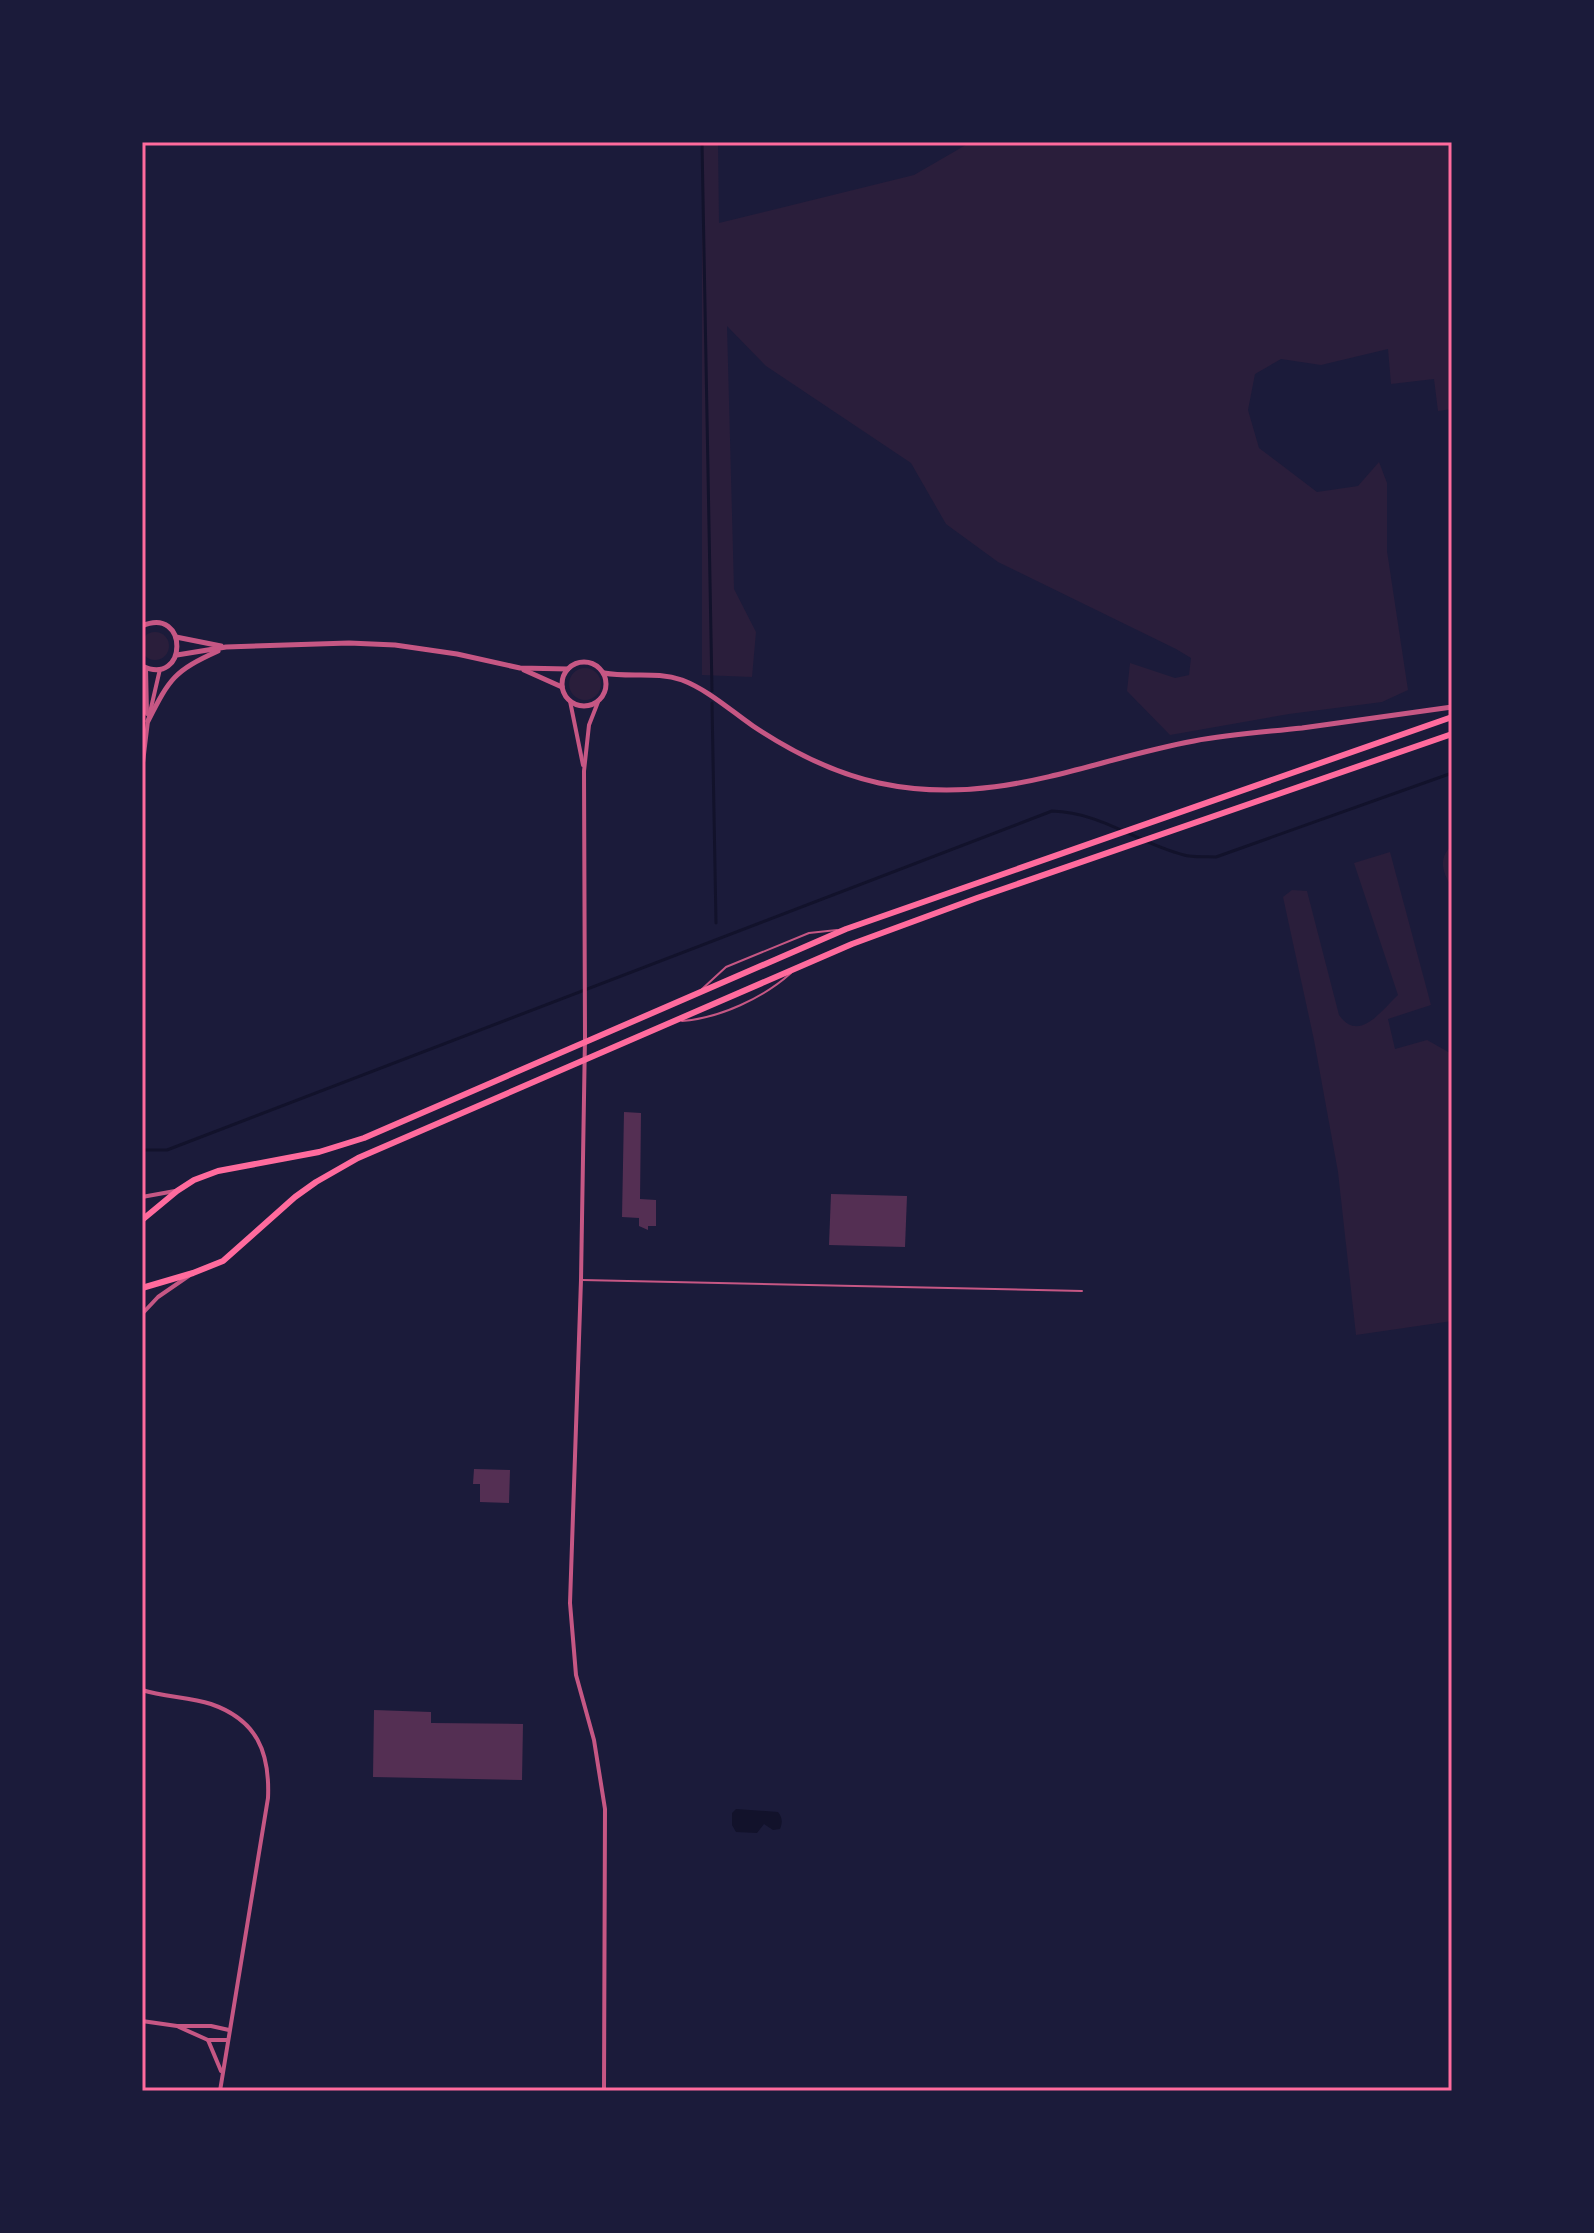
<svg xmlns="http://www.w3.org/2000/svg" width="1594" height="2233" font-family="'PT Sans Narrow',sans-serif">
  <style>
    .green { fill: #2a1e3b }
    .water { fill: #12122b }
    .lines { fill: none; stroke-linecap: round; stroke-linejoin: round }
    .stream { stroke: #12122b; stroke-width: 3 }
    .building { fill: #542f53 }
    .service { stroke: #c65784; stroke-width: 2 }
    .minor { stroke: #c65784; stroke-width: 4 }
    .tertiary { stroke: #c65784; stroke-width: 5 }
    .primary { stroke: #ff6b9d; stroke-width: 6 }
    .neatline { fill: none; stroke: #ff6b9d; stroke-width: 3 }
  </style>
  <rect width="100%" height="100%" fill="#1b1b3a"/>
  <!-- green -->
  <g class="green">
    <polygon points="702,142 718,142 719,223 914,175 971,142 1452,142 1452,409 1438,411 1434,379 1391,384 1388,349 1321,365 1281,359 1255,374 1248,410 1259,448 1317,492 1358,486 1379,462 1387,483 1387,551 1408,690 1382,702 1289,714 1170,735 1127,691 1130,663 1175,678 1189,675 1191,658 1176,649 998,562 946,524 911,463 766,366 727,326 734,589 756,632 752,677 702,675"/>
    <circle cx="155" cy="646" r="14"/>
    <circle cx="585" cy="684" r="16"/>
    <path d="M1452 845V888C1443 872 1437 860 1452 845Z"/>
    <path d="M1390 852 1431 1005 1388 1019 1395 1049 1427 1040 1452 1054V1321L1356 1335 1338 1172 1314 1040 1283 897 1292 890 1307 891 1339 1015C1359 1043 1380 1012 1398 995L1354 863Z"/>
  </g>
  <!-- water -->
  <path class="water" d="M736 1809 778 1812C782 1817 783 1822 780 1829L773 1830 764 1824 757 1833 736 1832 732 1825V1813Z"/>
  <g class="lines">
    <!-- stream -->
    <g class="stream">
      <polyline points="702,142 712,691"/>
      <polyline points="712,703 716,923"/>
      <path d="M142 1150H167L1052 811C1101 812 1139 844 1184 855 1194 858 1206 856 1216 857L1452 773"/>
    </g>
  </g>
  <!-- building -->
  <g class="building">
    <polygon points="624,1112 641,1113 640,1199 656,1200 656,1226 648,1226 648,1230 639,1226 639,1218 622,1217"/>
    <polygon points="831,1194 907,1196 905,1247 829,1245"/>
    <polygon points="474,1469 510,1470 509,1503 480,1502 480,1484 473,1484"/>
    <polygon points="374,1710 431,1712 431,1723 523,1724 522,1780 373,1777"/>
  </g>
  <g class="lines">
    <!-- service -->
    <g class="service">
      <polyline points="702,989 726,967 809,933 837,930"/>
      <path d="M682 1021C720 1018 763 998 791 973"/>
      <polyline points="582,1280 1082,1291"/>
    </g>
    <!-- minor -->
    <g class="minor">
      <polyline points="146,668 147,714"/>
      <polyline points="570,701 583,765"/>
      <polyline points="598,702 589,725 584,771 585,1037 581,1280 570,1603 576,1675 594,1740 605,1809 604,2091"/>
      <polyline points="142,771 148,721 160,669"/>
      <polyline points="142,1197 175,1191"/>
      <polyline points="142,1314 158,1297 190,1275"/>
      <path d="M142 1690C164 1697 189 1697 211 1704 257 1720 270 1752 268 1798L220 2091"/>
      <polyline points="142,2021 177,2026 211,2026 229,2030"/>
      <polyline points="179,2027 208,2040 228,2040"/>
      <polyline points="208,2040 221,2071"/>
    </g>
    <!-- tertiary -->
    <g class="tertiary">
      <path d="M142 626C189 605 188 688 142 666"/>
      <polyline points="176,637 221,646"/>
      <polyline points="177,655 226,647 349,643 395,645 457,654 520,668 568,669"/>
      <circle cx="584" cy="684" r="22"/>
      <polyline points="524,670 562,687"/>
      <path d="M604 673C630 678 656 671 682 680 708 690 730 710 753 726 792 752 833 773 879 783 995 808 1085 761 1194 741 1230 734 1266 732 1302 728 1352 721 1402 714 1452 707"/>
      <path d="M148 721C170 678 174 671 218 651"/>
    </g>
    <!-- primary -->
    <g class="primary">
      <polyline points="142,1220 177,1191 194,1180 218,1171 319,1152 364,1138 846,929 1452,717"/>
      <polyline points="142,1288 193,1273 223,1261 295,1197 316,1182 358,1158 852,944 977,898 1452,734"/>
    </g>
  </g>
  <!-- border -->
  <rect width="1594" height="2233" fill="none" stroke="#1b1b3a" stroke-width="288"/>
  <rect x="144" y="144" width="1306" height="1945" class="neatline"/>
</svg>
